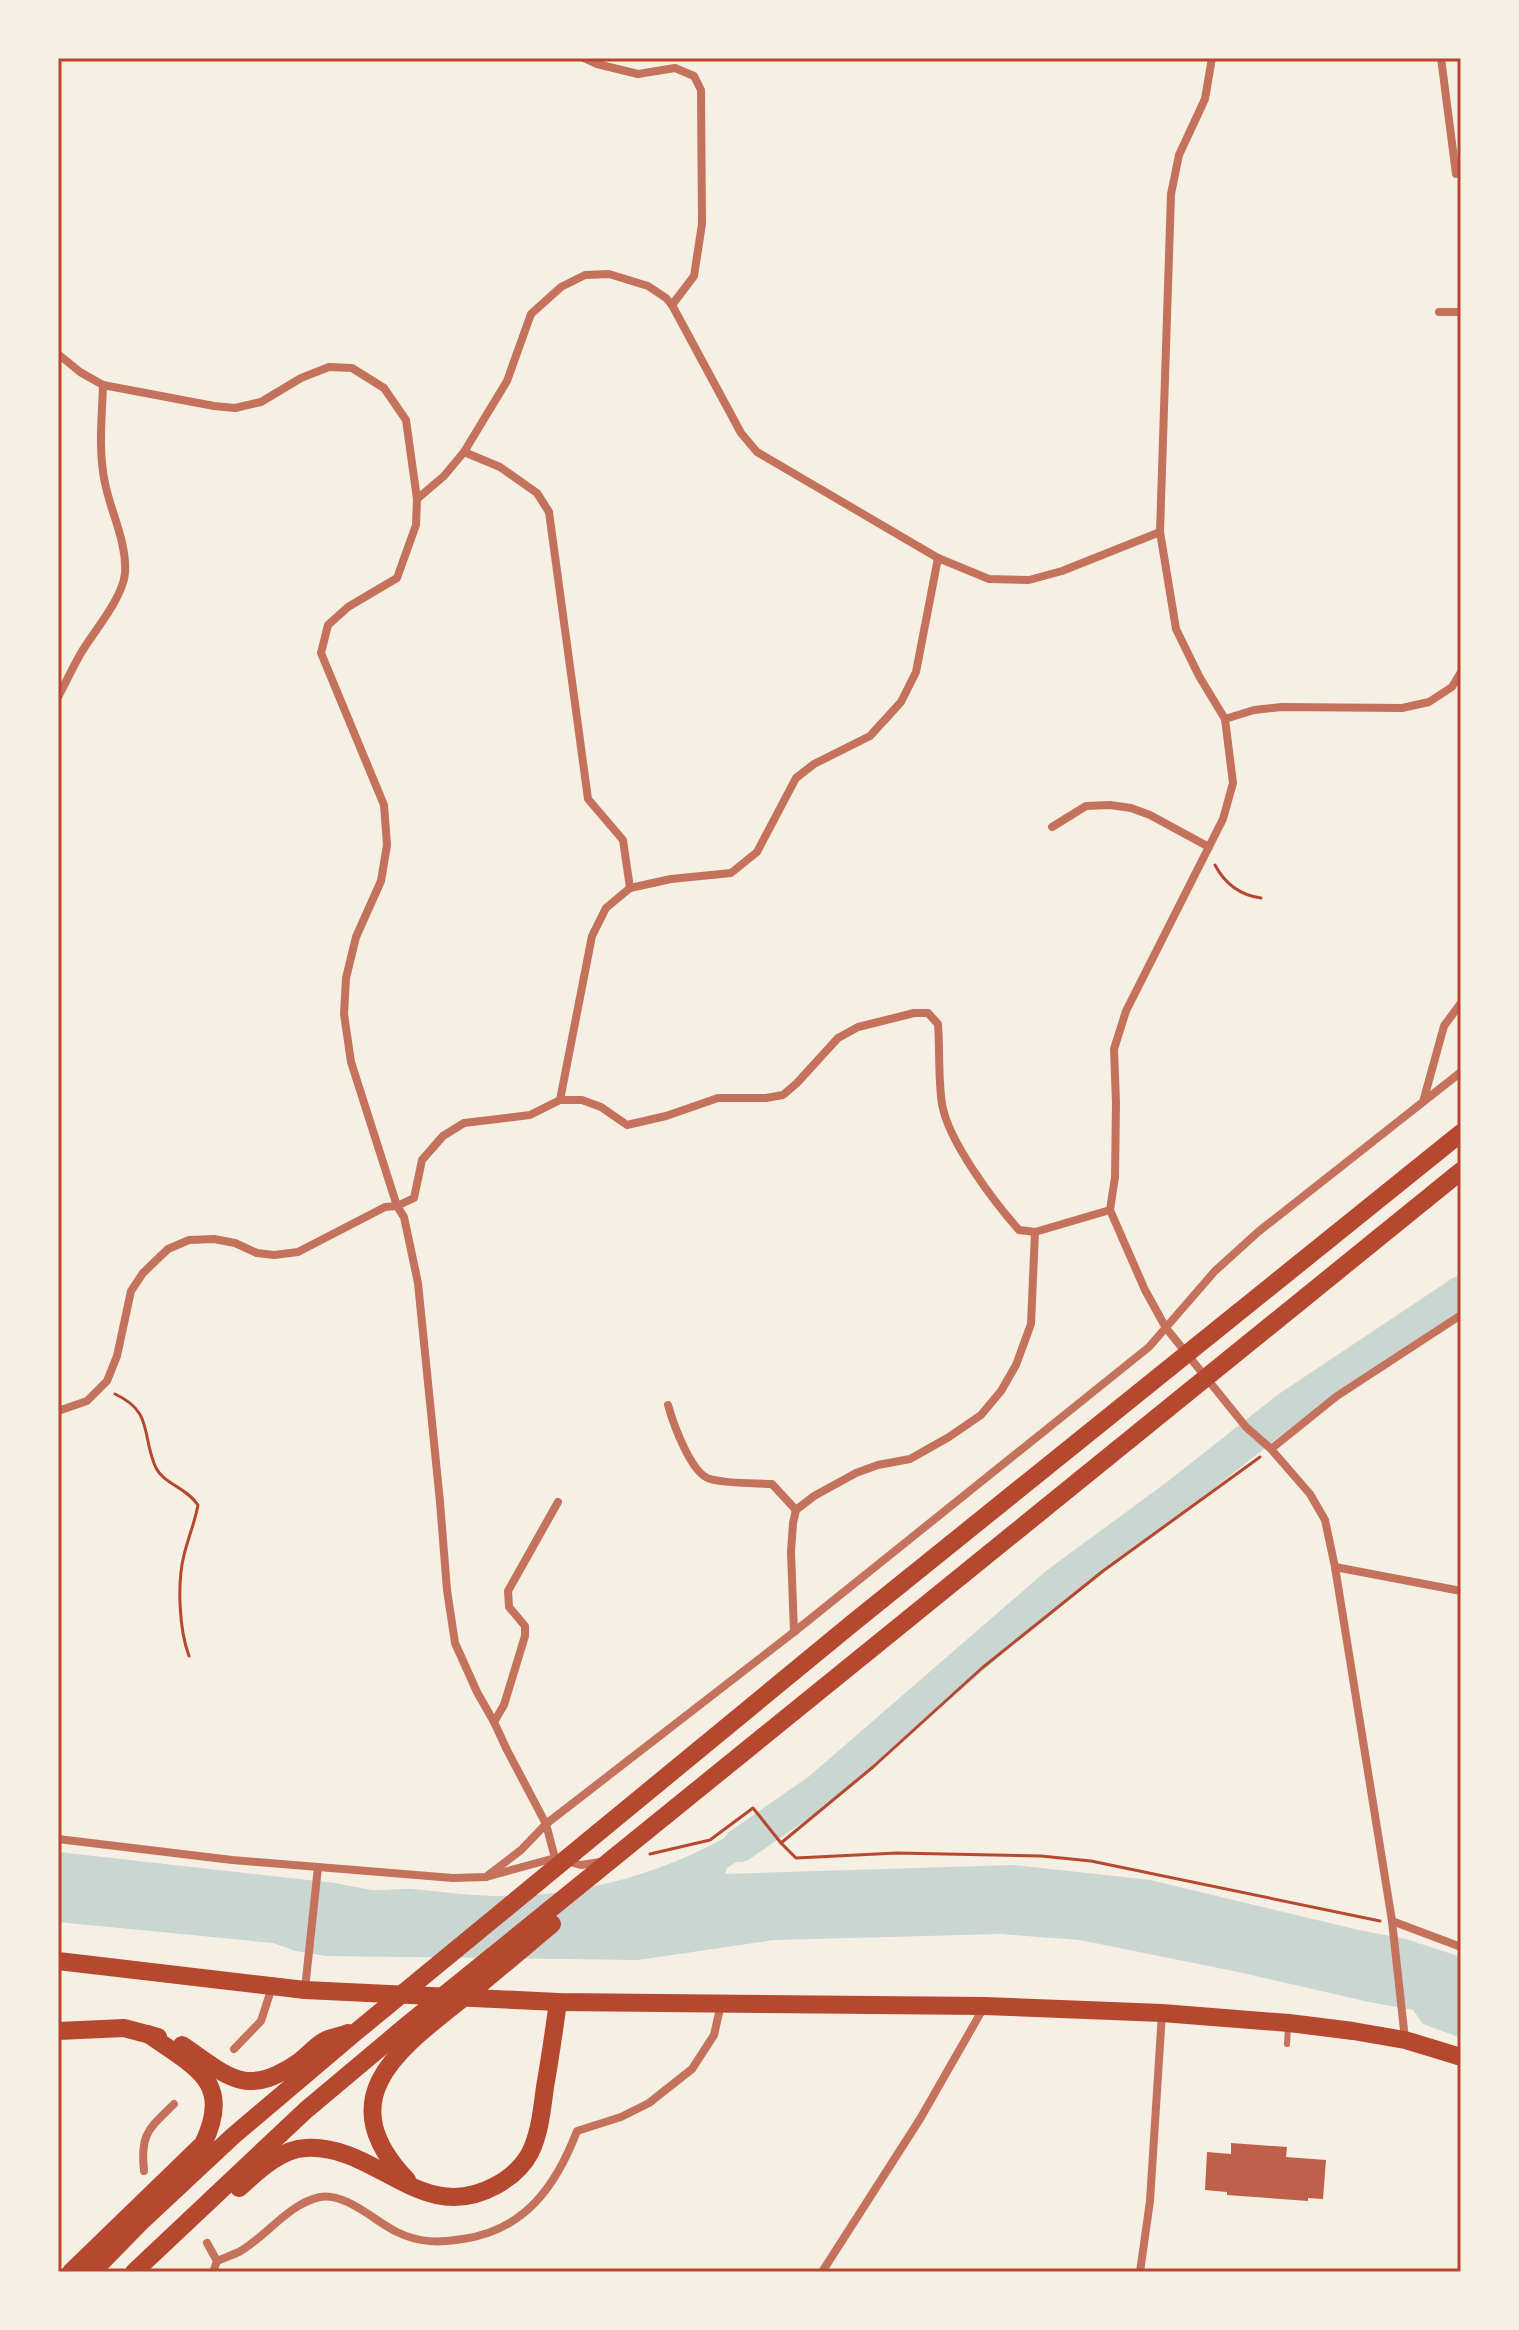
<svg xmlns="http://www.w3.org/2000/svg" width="1519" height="2330" font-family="'Open Sans',sans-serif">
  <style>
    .water { fill: #c9d6d2 }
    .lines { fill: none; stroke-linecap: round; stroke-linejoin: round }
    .river { stroke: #c9d6d2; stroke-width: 34 }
    .building { fill: #bf614a }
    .path { stroke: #b5482f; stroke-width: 3 }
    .service { stroke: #c5725c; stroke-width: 6 }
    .minor { stroke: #c5725c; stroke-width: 8 }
    .primary { stroke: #b5482f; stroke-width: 18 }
    .trunk { stroke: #b5482f; stroke-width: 18 }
    .neatline { fill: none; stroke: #b5482f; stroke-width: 3 }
  </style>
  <rect width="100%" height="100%" fill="#f6efe4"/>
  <!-- water -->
  <path class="water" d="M769 1810 786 1829 727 1868 725 1874 1014 1865 1150 1880 1359 1930 1406 1939 1461 1957V2038L1423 2024 1413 2010 1369 2002 1243 1973 1080 1940 1001 1934 774 1940 638 1960 326 1956 296 1951 273 1943 58 1922V1852L335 1883C347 1885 359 1888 371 1890 385 1891 399 1888 414 1889 440 1892 467 1895 493 1896 590 1898 689 1867 769 1810Z"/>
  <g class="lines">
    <!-- river -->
    <polyline class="river" points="740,1845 818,1791 1057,1584 1174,1498 1287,1409 1461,1293"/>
  </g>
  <!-- building -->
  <polygon class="building" points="1231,2143 1287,2147 1286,2157 1326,2160 1323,2199 1308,2198 1308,2201 1227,2195 1227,2192 1205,2190 1207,2152 1231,2154"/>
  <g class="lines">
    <!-- path -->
    <g class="path">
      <path d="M1215 865C1225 884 1239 895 1261 898"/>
      <path d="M115 1394C154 1412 141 1435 156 1468 164 1484 186 1487 198 1505 195 1522 188 1538 184 1555 177 1583 179 1629 189 1656"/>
      <polyline points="781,1843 873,1767 982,1668 1103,1571 1260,1457"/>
      <polyline points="650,1854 710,1840 753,1808 781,1843 796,1858 897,1853 1041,1856 1091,1861 1380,1921"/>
    </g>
    <!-- service -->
    <polyline class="service" points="1287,2044 1288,2026"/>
    <!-- minor -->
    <g class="minor">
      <polyline points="584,58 597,64 638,74 675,68 694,76 701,90 702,224 694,276 672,305"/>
      <polyline points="1212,58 1205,99 1179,155 1171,194 1160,532 1176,629 1199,676 1225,719 1233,783 1223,819 1126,1011 1114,1049 1116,1103 1115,1177 1110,1210 1145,1290 1166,1328 1246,1427 1271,1449 1310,1494 1325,1520 1335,1567 1392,1921 1405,2039"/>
      <polyline points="1441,58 1456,174 1461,173"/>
      <polyline points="1439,312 1461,312"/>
      <polyline points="58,354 80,372 103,385 214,406 235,408 261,402 301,378 329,367 352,368 384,388 406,420 417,499 416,525 397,578 348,607 328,625 321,653 384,805 387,845 381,881 356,937 346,978 344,1014 351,1062 397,1206 404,1217 418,1283 440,1502 447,1590 455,1643 477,1692 494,1722 507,1750 546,1824 555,1858"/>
      <polyline points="464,452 500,467 537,493 549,512 588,799 623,840 630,888"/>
      <polyline points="417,499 444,476 464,452 507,381 531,314 561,287 585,275 609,274 648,286 666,298 672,305 741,433 757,452 938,558 989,579 1029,580 1062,571 1160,532"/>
      <path d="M58 697C66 682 73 667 81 653 94 631 123 598 125 573 127 542 111 513 105 483 98 451 102 417 103 385"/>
      <polyline points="1225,719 1254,710 1282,707 1402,708 1429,702 1452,687 1461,672"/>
      <polyline points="1052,827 1086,806 1110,805 1131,808 1150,815 1209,847"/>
      <polyline points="560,1100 592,936 606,908 630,888 671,879 731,873 757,852 796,778 814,764 870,736 901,702 916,672 938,558"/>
      <polyline points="1423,1102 1444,1026 1461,1003"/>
      <path d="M668 1405C673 1423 691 1474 710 1479 729 1484 753 1483 772 1484L796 1510"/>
      <path d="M58 1411 87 1401 107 1381 117 1356 131 1291 143 1273 168 1249 189 1240 214 1239 235 1243 257 1253 274 1255 298 1252 385 1207 397 1206 414 1198 422 1160 443 1136 464 1123 530 1115 560 1100H582L601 1107 627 1125 666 1116 718 1098H766L783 1095 797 1083 838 1038 858 1027 914 1013H928L938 1024C940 1051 938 1078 942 1104 948 1141 994 1202 1019 1230L1035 1232 1110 1210"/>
      <polyline points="1271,1449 1337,1396 1461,1315"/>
      <polyline points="1335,1567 1461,1591"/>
      <polyline points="794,1632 791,1552 793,1523 796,1510 814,1496 856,1473 878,1465 910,1459 949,1437 981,1415 1001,1391 1016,1365 1031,1324 1035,1232"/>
      <polyline points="494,1722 504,1705 525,1636 525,1626 509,1607 508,1591 558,1502"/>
      <polyline points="58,1839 232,1860 453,1878 486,1877 555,1858 581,1865 600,1862"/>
      <polyline points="486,1877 521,1850 546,1824 794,1632 1149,1347 1215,1271 1258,1232 1461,1072"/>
      <polyline points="1392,1921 1461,1947"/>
      <polyline points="305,1989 318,1867"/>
      <polyline points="234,2049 261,2021 272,1987"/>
      <path d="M144 2171C140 2133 149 2129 174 2104"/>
      <polyline points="207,2243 217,2261 213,2272"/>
      <path d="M217 2261C224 2258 232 2255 239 2252 267 2236 288 2204 320 2197 345 2192 376 2222 397 2232 419 2243 440 2243 463 2239 525 2230 556 2186 577 2131L621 2117 649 2103 692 2069 714 2035 721 2004"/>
      <polyline points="822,2272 920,2119 984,2007"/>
      <polyline points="1140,2272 1150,2201 1162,2013"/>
    </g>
    <!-- primary -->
    <polyline class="primary" points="58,1961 305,1990 558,2002 984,2006 1162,2013 1289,2023 1353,2031 1405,2040 1461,2057"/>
    <!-- trunk -->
    <g class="trunk">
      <polyline points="58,2031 124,2028 158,2037"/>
      <path d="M182 2045C229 2077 246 2099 300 2061 308 2055 315 2046 324 2041 331 2037 341 2036 348 2033"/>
      <path d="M407 2180C330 2099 396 2051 462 1999 493 1974 522 1949 552 1924"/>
      <path d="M239 2188C257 2172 280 2149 306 2148 377 2144 421 2226 495 2186 510 2178 522 2168 530 2153 540 2133 542 2109 545 2087 550 2059 554 2031 558 2002"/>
      <path d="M71 2272 203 2144C234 2081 194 2067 148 2034"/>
      <polyline points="92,2272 141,2222 233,2136 357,2031 854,1622 1461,1133"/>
      <polyline points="134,2272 306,2110 406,2026 1461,1171"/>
    </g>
  </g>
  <!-- border -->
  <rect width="1519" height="2330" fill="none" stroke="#f6efe4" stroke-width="120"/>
  <rect x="60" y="60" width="1399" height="2210" class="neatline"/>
</svg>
